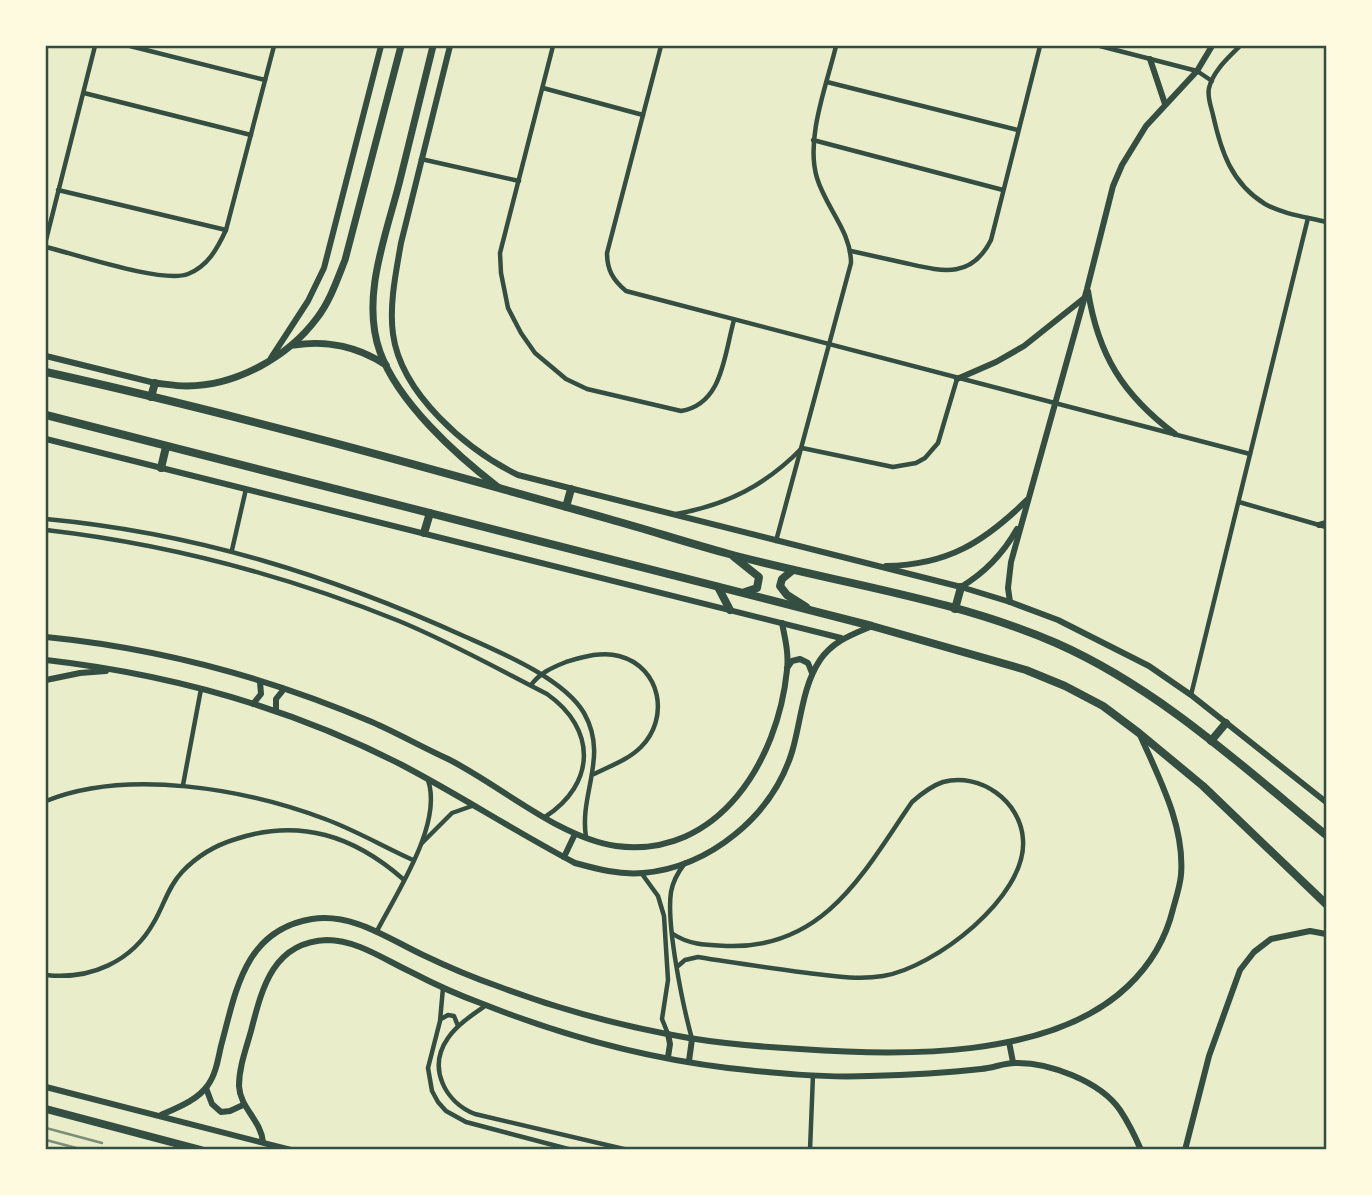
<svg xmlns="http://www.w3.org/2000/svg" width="1372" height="1195" font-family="Jost,sans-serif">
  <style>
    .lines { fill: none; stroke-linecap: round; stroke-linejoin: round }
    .minor { stroke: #344e41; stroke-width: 4.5 }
    .tertiary { stroke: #344e41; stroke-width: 6 }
    .secondary { stroke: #344e41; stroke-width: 7 }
    .primary { stroke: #344e41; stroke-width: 8 }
    .rail { stroke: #7c8e77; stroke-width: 2.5 }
    .neatline { fill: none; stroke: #344e41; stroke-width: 2.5 }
  </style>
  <rect width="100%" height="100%" fill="#e9edc9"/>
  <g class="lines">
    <!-- minor -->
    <g class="minor">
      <polyline points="130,46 265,80"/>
      <path d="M553 46 500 253 501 273 508 308 521 333 535 353 566 379 587 389 681 411C723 404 724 355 734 320"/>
      <path d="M661 46 607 253C607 270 613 280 626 291L1250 454"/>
      <polyline points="1100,46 1197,71 1212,81"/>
      <path d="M1240 46C1228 58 1213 71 1209 88 1207 97 1211 106 1213 115 1221 151 1231 183 1265 204 1283 214 1306 217 1326 222"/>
      <polyline points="827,82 1018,130"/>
      <polyline points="543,88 643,115"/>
      <polyline points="84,93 251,135"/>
      <polyline points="813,140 1003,190"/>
      <polyline points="421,159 519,181"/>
      <polyline points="58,190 226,230"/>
      <polyline points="46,240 95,46"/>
      <path d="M46 247C75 254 163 284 188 274 208 266 217 249 226 230L274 46"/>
      <path d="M851 251C869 255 887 259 905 263 941 271 971 280 991 240L1040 46"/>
      <polyline points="1239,502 1326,527"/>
      <path d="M676 514C727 505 766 485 802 448L893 467 916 463 925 458 938 443 957 379"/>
      <path d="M46 519C196 533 329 575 466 637 502 653 564 679 584 713 609 757 579 793 586 837"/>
      <path d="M46 530C168 544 285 575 399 621 450 642 498 669 547 694 597 729 596 784 545 817"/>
      <path d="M776 541 851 263C851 231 826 208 817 178 805 139 827 84 836 46"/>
      <polyline points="232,550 246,489"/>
      <path d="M531 685C540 673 551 668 566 662 583 657 602 651 619 656 661 667 670 718 641 747 628 760 610 766 594 774"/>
      <polyline points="1191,695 1308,218"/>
      <polyline points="183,785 201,689"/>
      <path d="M46 801C127 768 245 789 325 819 355 830 384 847 413 860"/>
      <polyline points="422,843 452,813 472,806"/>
      <path d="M685 863C678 872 673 881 671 892 666 925 683 1006 692 1039"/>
      <polyline points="642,874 658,896 664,916 668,980 662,1019 668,1034"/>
      <path d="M377 931C397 892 443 824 428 780"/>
      <path d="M673 934C691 946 710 945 730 946 826 948 865 870 912 802 921 794 931 786 943 782 980 772 1021 801 1023 840 1027 897 934 968 883 976 858 980 833 976 808 973 771 968 734 963 698 957L685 960 678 966"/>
      <path d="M46 975C90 980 132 962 154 922 164 905 168 887 182 872 197 856 216 845 236 839 300 818 354 836 403 879"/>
      <polyline points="443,988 440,1021 428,1068 432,1091 438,1102 446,1111 466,1122 572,1150"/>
      <path d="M485 1006C472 1015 457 1025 448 1038 427 1068 445 1102 475 1114L628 1150"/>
      <polyline points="441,1019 448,1015 454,1016 458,1026"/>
      <polyline points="810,1150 813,1075"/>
    </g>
    <!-- tertiary -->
    <g class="tertiary">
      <path d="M450 46 401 243C396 272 389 305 393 334 401 394 467 450 518 475L961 587 1010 602 1058 620 1149 666 1191 695 1326 802"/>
      <polyline points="1150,59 1165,104"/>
      <path d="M1088 291C1098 355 1123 395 1175 434"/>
      <polyline points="46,356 155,383"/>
      <polyline points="271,358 308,301 324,268 381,46"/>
      <polyline points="957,379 996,362 1024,346 1083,299"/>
      <polyline points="46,439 841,638"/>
      <polyline points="1319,525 1326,523"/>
      <path d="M886 566C948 565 984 542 1027 500"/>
      <path d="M961 587C986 572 1003 554 1017 529"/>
      <polyline points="1010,602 1008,588 1011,562 1087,289 1113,186 1122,165 1146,126 1197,71 1212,46"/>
      <path d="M46 637C157 648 269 678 372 722 397 733 422 747 448 759 500 785 559 838 616 846 719 859 778 760 787 670 789 654 785 638 782 623"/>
      <path d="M46 660C169 674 291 708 402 765 461 796 516 832 575 863 597 869 619 875 643 873 710 867 772 816 792 752 801 722 802 687 820 660 833 641 851 635 872 626"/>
      <polyline points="787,668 792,661 800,659 808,663 812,673"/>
      <polyline points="46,680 80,673 106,671"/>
      <polyline points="253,704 261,694 260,682"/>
      <polyline points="276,711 276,699 284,689"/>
      <polyline points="564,857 575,834"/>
      <polyline points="1009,1042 1013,1062"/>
      <polyline points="668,1057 670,1044 668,1034"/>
      <polyline points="689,1061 692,1039"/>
      <polyline points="46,1087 291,1150"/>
      <polyline points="206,1088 212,1104 221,1112 230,1111 243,1105"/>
      <path d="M161 1115C177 1108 198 1100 208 1085 216 1074 218 1059 221 1046 236 991 244 930 312 919 353 913 387 938 423 955 448 967 474 978 500 987 561 1010 625 1027 689 1038 726 1044 763 1047 800 1049 899 1056 1051 1060 1128 986 1150 965 1166 938 1173 909 1176 898 1180 886 1181 875 1185 826 1159 778 1140 735"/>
      <path d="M263 1142C261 1120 240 1108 239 1086 239 1067 246 1049 251 1031 262 988 273 942 327 940 357 940 385 960 411 972 434 984 458 995 483 1004 561 1035 645 1058 728 1068 774 1073 822 1078 869 1076 906 1075 944 1073 981 1069 993 1068 1004 1063 1015 1063 1048 1062 1100 1081 1120 1110 1128 1122 1135 1136 1141 1150"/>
      <polyline points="1185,1150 1209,1056 1240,970 1254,952 1271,939 1310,931 1326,934"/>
    </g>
    <!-- secondary -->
    <g class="secondary">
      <path d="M433 46C422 90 411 135 400 180 387 233 360 297 380 352 398 402 456 455 498 487"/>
      <path d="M294 345C328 340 357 346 386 365"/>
      <path d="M155 383C165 384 176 386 187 386 236 386 288 357 317 318 330 301 337 280 345 260L401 46"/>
    </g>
    <!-- primary -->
    <g class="primary">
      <path d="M46 372C235 414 422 466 609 519 649 530 688 543 729 554 837 583 952 598 1056 643 1158 688 1241 765 1326 835"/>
      <polyline points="151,397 155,383"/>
      <polyline points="46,415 872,626 1026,670 1065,686 1103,706 1139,733 1203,786 1326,904"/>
      <polyline points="161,468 166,447"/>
      <polyline points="566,507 571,489"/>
      <polyline points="424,533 430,513"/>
      <polyline points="734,557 759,577 757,588 745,592"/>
      <polyline points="793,570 782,579 780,586 787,595 806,607"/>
      <polyline points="718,587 730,610"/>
      <polyline points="955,609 961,587"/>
      <polyline points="1211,741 1226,723"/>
      <polyline points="46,1109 201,1150"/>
    </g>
    <!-- rail -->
    <g class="rail">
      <polyline points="46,1128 102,1143"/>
      <polyline points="46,1140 84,1150"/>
    </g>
  </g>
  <!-- border -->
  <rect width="1372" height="1195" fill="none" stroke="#fefae0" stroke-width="94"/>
  <rect x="47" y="47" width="1278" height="1101" class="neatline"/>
</svg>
